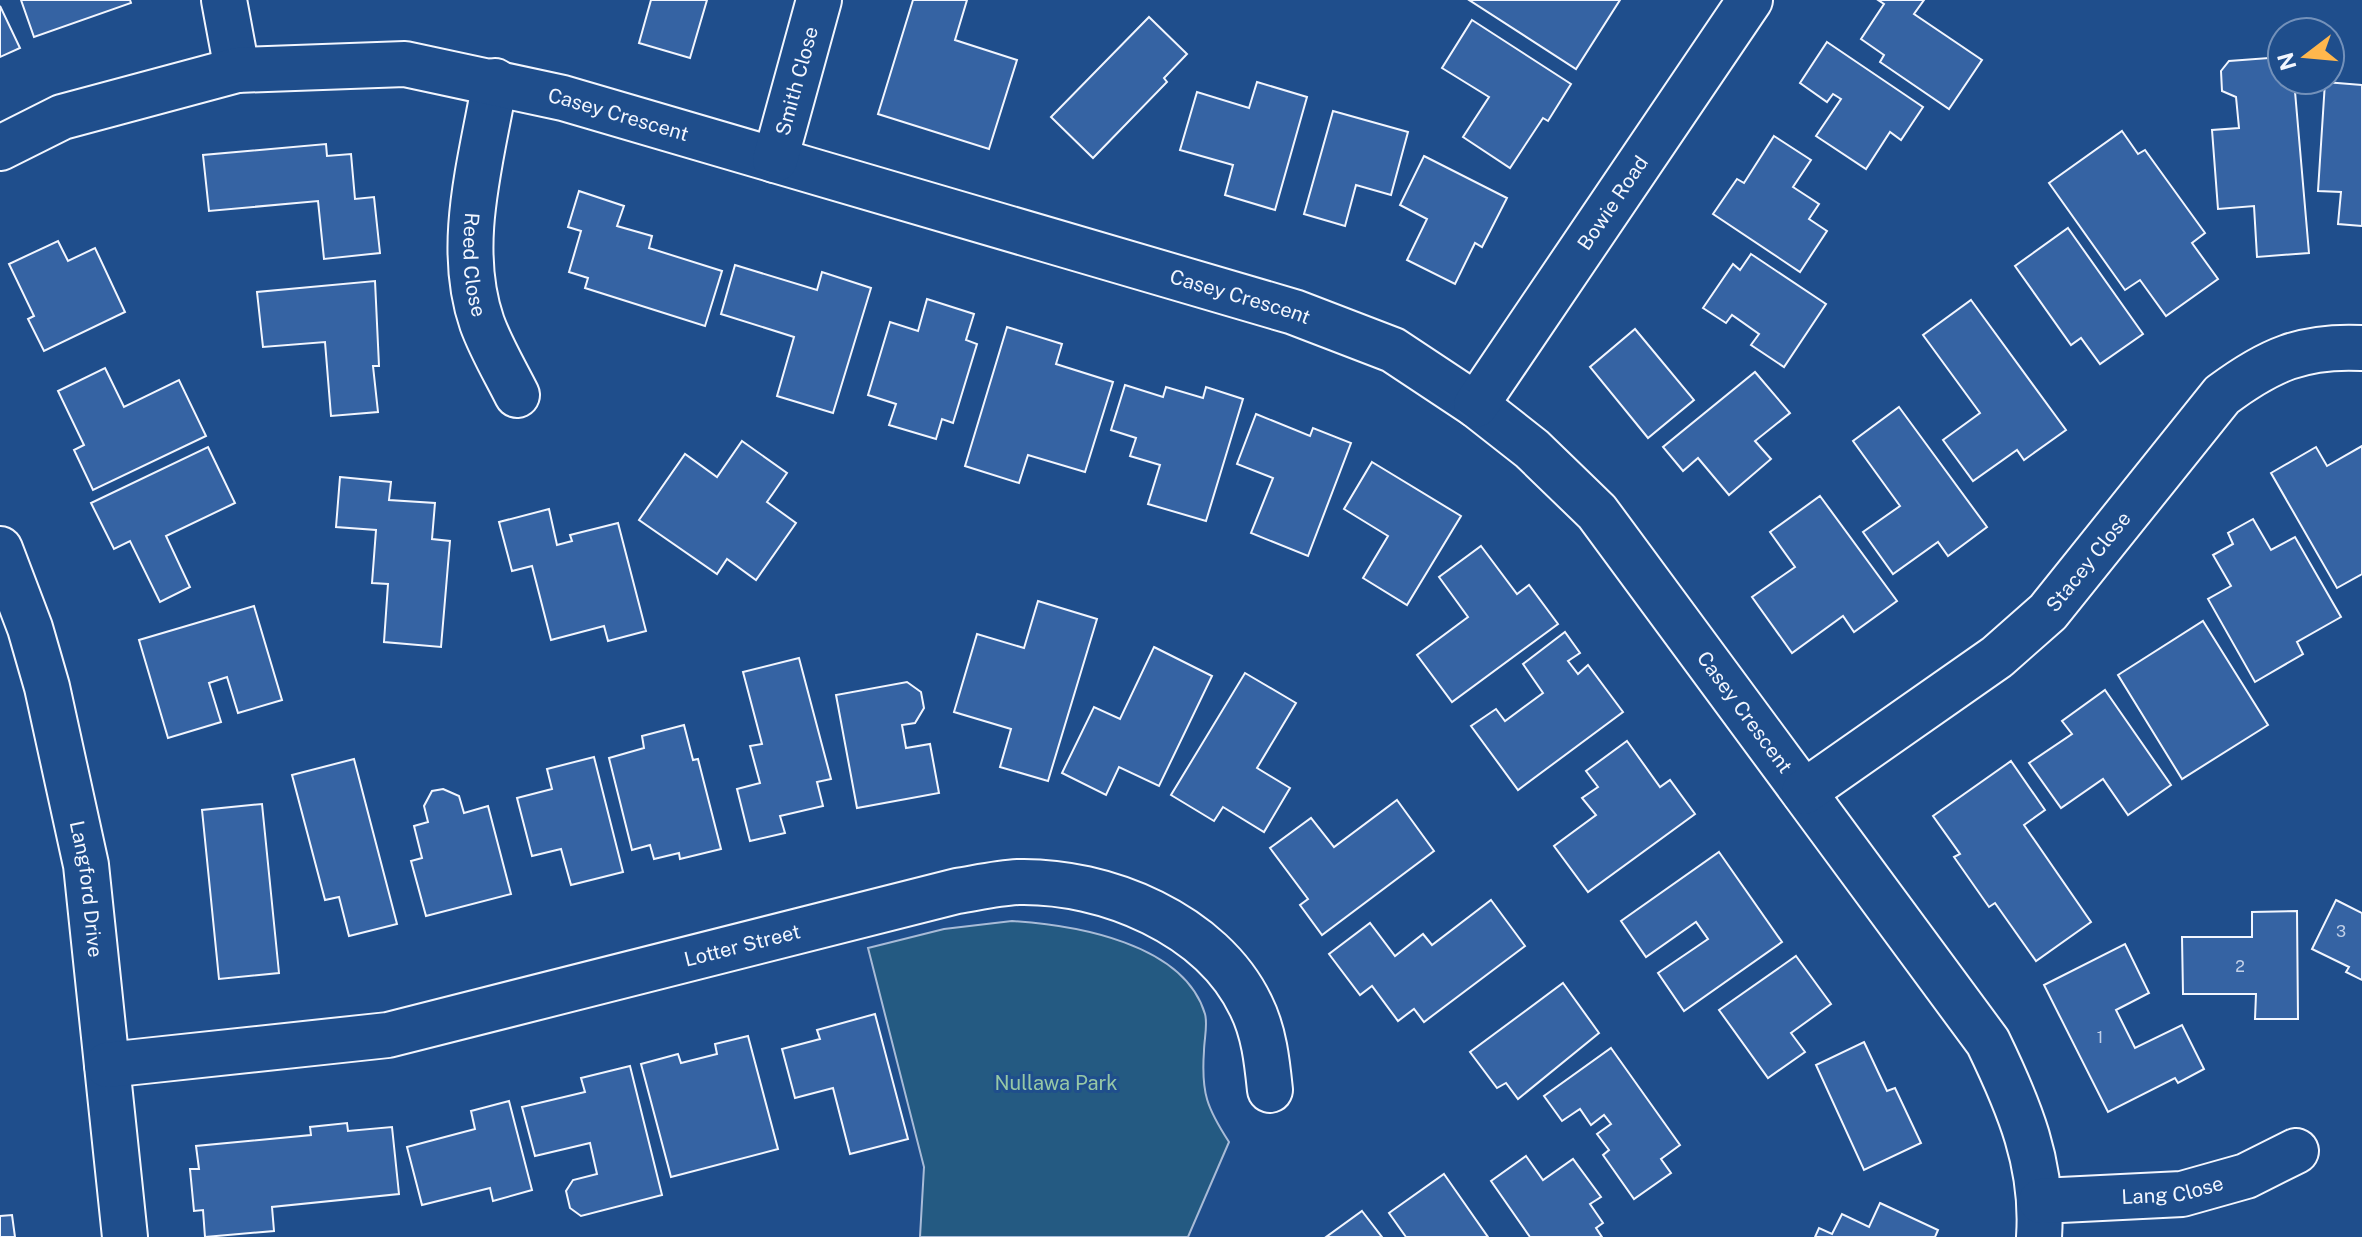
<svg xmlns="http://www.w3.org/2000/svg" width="2362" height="1237" font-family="'Public Sans',sans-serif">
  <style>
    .green { fill: #245a82; stroke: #a8bbd7; stroke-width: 2 }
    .building { fill: #3563a3; stroke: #f2f6ff; stroke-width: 2 }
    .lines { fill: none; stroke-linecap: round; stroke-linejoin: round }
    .minor-casing { stroke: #f2f6ff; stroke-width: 48 }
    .minor { stroke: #1f4e8c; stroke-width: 44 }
    .labels { text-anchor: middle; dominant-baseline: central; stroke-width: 6; stroke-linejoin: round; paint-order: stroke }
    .number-label { font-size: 16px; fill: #c3d1e8 }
    .street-label { font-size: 20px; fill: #f2f6ff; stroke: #1f4e8c }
    .park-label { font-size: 20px; fill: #97c8a6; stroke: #1f4e8c }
  </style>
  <rect width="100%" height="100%" fill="#1f4e8c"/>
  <!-- green -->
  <path class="green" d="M1012 921C1075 925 1184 943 1205 1014 1208 1025 1204 1040 1204 1051 1201 1093 1207 1108 1229 1142L1188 1237H920L924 1167 868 948 944 929Z"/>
  <!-- building -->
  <g class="building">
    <polygon points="21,0 130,0 131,3 34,37"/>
    <polygon points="651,0 707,0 690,58 639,43"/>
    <polygon points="913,0 967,0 955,40 1017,60 989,149 878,114"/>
    <polygon points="1469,0 1620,0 1576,69"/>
    <polygon points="1878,0 1924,0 1914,14 1982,60 1949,109 1880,62 1884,55 1861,39 1884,4"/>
    <polygon points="0,6 20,48 0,57"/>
    <polygon points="1149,17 1187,54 1164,78 1167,82 1093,158 1051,117"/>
    <polygon points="1472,20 1571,84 1548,121 1543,118 1510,168 1463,137 1489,97 1442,68"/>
    <polygon points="1827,42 1923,107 1901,140 1890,132 1866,169 1816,136 1841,99 1833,94 1827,102 1800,83"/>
    <polygon points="2282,57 2282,80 2294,80 2309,253 2257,257 2254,206 2218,209 2212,130 2239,128 2236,97 2222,91 2221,71 2229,61"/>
    <polygon points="1257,82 1307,97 1275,210 1225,195 1233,165 1180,150 1197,92 1249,108"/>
    <polygon points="2325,82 2362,85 2362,226 2338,224 2341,192 2318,191"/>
    <polygon points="1333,111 1408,132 1391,195 1356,185 1345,226 1304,214"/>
    <polygon points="2122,131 2138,154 2145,150 2205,233 2192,243 2218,279 2166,316 2140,280 2125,290 2049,183"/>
    <polygon points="1774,136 1811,160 1793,187 1819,204 1809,219 1827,231 1800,272 1713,214 1737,179 1744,183"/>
    <polygon points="326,144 327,156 351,154 355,199 374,197 380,253 324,259 318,201 209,211 203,155"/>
    <polygon points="1424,156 1507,198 1482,247 1475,243 1455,284 1407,260 1427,219 1400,205"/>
    <polygon points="579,191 624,206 617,226 652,236 649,248 722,271 705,326 585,288 588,278 569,272 581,231 568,227"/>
    <polygon points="2068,228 2143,334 2100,364 2081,338 2071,345 2015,266"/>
    <polygon points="58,241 68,261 95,248 125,312 44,351 28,319 34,316 9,264"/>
    <polygon points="1751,254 1826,304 1784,367 1751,345 1759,334 1732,315 1726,323 1703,308 1733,264 1740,270"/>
    <polygon points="735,265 817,290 822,272 871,288 833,413 777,396 794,337 721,314"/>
    <polygon points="375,281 379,366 373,366 378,412 331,416 325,342 263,347 257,292"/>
    <polygon points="927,299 974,314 966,340 977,344 953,423 942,419 936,439 889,425 896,404 868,395 890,322 918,331"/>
    <polygon points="1971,300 2066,430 2024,460 2017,450 1973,481 1943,440 1980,413 1923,335"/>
    <polygon points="1007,327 1062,344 1056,364 1113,382 1085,472 1028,455 1019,483 965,466"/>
    <polygon points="1635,329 1694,400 1648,438 1590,367"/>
    <polygon points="105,368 124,407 179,380 206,436 93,490 74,450 84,445 58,391"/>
    <polygon points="1755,372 1790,413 1755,441 1771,459 1729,495 1698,458 1683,471 1663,447"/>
    <polygon points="1125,385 1163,397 1166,387 1203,398 1206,387 1243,399 1206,521 1148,504 1160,465 1130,456 1136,438 1111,430"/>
    <polygon points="1899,407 1987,527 1948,556 1938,542 1893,574 1863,532 1900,506 1853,441"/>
    <polygon points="1256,414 1310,436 1313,428 1351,443 1308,556 1251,533 1273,478 1237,464"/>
    <polygon points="742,441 787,473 767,502 796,523 756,580 727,559 717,574 639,520 685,454 717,477"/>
    <polygon points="2362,446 2362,574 2337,588 2271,473 2316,447 2327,466"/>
    <polygon points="208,447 235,503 166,536 190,587 160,602 130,541 114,549 91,503"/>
    <polygon points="1372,462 1461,516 1407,605 1363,578 1388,536 1344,509"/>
    <polygon points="340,477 391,482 389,500 435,503 432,539 450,541 441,647 384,642 388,584 372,583 376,530 336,527"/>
    <polygon points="1820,496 1897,601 1854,632 1843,616 1792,653 1752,597 1795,567 1770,532"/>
    <polygon points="549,509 557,545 572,541 570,535 618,523 646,631 608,641 604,626 551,640 532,566 512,571 499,522"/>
    <polygon points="2253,519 2271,550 2295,537 2341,617 2297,642 2303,654 2255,682 2208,599 2231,586 2213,555 2233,544 2228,533"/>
    <polygon points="1481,546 1517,594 1529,585 1558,624 1452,702 1417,655 1468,617 1439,577"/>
    <polygon points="1038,601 1097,619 1048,781 1000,767 1011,729 954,712 977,634 1024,648"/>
    <polygon points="254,606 282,700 238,713 227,677 209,683 221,722 168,738 139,640"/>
    <polygon points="2203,621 2268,725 2182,779 2118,675"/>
    <polygon points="1565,632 1580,653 1568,661 1578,674 1588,665 1623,712 1518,790 1471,726 1496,709 1505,721 1543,693 1523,664"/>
    <polygon points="1154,647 1212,676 1159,786 1119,767 1106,795 1062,773 1094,707 1120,719"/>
    <polygon points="799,658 831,779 817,782 823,806 780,816 785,833 750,841 737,789 760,783 750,746 762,744 743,672"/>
    <polygon points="1245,673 1296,703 1257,768 1290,788 1264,832 1223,807 1214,821 1171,795"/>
    <polygon points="907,682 921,692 924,708 915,723 902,725 906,748 930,744 939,793 857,808 836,695"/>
    <polygon points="2105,690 2171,785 2128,815 2103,779 2061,808 2029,763 2072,734 2062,721"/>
    <polygon points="684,725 693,760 698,759 721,849 680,859 679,853 654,859 650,845 632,850 609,758 644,748 642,736"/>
    <polygon points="1627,741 1660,787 1670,780 1695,814 1588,892 1554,846 1596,815 1582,798 1598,787 1586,771"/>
    <polygon points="594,757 623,872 571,885 561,849 532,856 517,798 552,789 547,769"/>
    <polygon points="354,759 397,924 349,936 339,897 325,900 292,775"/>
    <polygon points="2011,761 2045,810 2024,825 2091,922 2036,961 1995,903 1989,907 1954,857 1960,854 1933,816"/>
    <polygon points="443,789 459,796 464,813 488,806 511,894 426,916 411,861 422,858 414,826 428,822 424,806 432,791"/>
    <polygon points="1397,800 1434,851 1322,935 1300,905 1308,899 1270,848 1311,818 1334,847"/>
    <polygon points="262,804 279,973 219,979 202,810"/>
    <polygon points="1719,852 1782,942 1684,1011 1658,973 1708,939 1696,922 1646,957 1621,921"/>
    <polygon points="1491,900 1525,946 1424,1022 1414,1009 1398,1021 1372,986 1360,995 1329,954 1370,923 1395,956 1423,934 1432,945"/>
    <polygon points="2336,900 2362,913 2362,980 2346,972 2349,967 2312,949"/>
    <polygon points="2297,911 2298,1019 2255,1019 2256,994 2183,994 2182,937 2252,937 2252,912"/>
    <polygon points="2125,944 2149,993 2116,1010 2135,1048 2182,1025 2204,1069 2178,1083 2175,1078 2108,1112 2044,985"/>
    <polygon points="1796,956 1831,1004 1791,1033 1805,1052 1768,1078 1719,1010"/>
    <polygon points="1563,983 1599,1033 1518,1099 1506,1083 1497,1088 1470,1052"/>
    <polygon points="875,1014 908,1139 850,1154 833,1088 795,1098 782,1049 820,1039 817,1030"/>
    <polygon points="748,1036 778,1149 671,1177 641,1064 678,1054 681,1063 717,1054 715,1044"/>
    <polygon points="1864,1042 1887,1091 1895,1088 1921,1143 1864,1170 1816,1065"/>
    <polygon points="1611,1048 1680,1145 1661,1159 1671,1173 1634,1199 1603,1155 1609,1150 1597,1134 1611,1124 1604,1115 1591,1125 1580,1109 1562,1121 1544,1096"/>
    <polygon points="630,1066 662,1195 581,1216 570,1208 566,1191 573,1180 597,1174 590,1143 535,1156 522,1107 585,1092 581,1078"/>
    <polygon points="509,1101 532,1190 493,1201 490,1188 422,1205 407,1147 475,1129 471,1111"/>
    <polygon points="347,1123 348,1131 392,1127 399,1194 272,1207 274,1231 205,1237 203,1210 194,1211 190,1169 199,1169 196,1146 311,1135 310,1127"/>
    <polygon points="1526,1156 1543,1180 1573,1159 1601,1197 1590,1204 1603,1223 1596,1228 1602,1237 1530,1237 1491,1181"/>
    <polygon points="1444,1174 1488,1237 1406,1237 1389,1213"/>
    <polygon points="1880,1203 1938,1230 1935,1237 1815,1237 1819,1228 1832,1234 1842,1214 1869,1227"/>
    <polygon points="1362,1211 1382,1237 1326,1237"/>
    <polygon points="12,1215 15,1237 0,1237 0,1216"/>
  </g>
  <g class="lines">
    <defs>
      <g id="minor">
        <polyline points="224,0 237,70"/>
        <path id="s1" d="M495 81C482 159 455 245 482 323 491 348 505 371 517 395"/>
        <path id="s2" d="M0 148 62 117 237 70 405 64 563 98 1294 312 1393 350 1476 405 1532 449 1597 512 1988 1042C2019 1106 2044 1165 2039 1237"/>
        <path id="s3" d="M775 160 819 0"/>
        <path id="s4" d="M1476 405 1750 0"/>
        <path id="s5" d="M0 549 30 628 47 687 86 865 125 1237"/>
        <path id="s6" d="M1804 792 1997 657 2048 612 2222 395C2269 360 2303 345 2362 348"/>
        <path id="s7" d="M107 1065 388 1035 957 891C976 888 998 883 1018 882 1105 880 1212 924 1251 1006 1264 1032 1267 1061 1270 1090"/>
        <path id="s8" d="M2041 1201 2182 1194 2246 1176 2296 1151"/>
      </g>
    </defs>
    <!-- minor casing -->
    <use href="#minor" class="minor-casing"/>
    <!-- minor -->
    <use href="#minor" class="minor"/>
  </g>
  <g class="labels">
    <!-- number labels -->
    <g class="number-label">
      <text x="2341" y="931">3</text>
      <text x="2240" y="966">2</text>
      <text x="2100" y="1037">1</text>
    </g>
    <!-- street labels -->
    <g class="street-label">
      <text stroke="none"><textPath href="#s3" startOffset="82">Smith Close</textPath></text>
      <text stroke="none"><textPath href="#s2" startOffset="638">Casey Crescent</textPath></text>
      <text stroke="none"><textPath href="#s4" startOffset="244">Bowie Road</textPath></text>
      <text stroke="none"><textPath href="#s1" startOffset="186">Reed Close</textPath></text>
      <text stroke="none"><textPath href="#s2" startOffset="1286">Casey Crescent</textPath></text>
      <text stroke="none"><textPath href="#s6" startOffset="368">Stacey Close</textPath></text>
      <text stroke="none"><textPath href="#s2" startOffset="1958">Casey Crescent</textPath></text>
      <text stroke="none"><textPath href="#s5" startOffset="352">Langford Drive</textPath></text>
      <text stroke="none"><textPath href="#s7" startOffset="648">Lotter Street</textPath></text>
      <text stroke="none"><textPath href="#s8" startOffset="132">Lang Close</textPath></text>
    </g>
    <!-- park labels -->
    <g class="park-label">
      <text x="1056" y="1083">Nullawa Park</text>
    </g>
  </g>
  <!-- north arrow -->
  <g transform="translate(2306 56) rotate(254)"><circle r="38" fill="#1f4e8c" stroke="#7391ba" stroke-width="2"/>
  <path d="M0-6L14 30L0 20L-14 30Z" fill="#ffb74d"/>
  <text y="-12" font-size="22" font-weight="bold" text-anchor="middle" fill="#f2f6ff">N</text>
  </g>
</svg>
